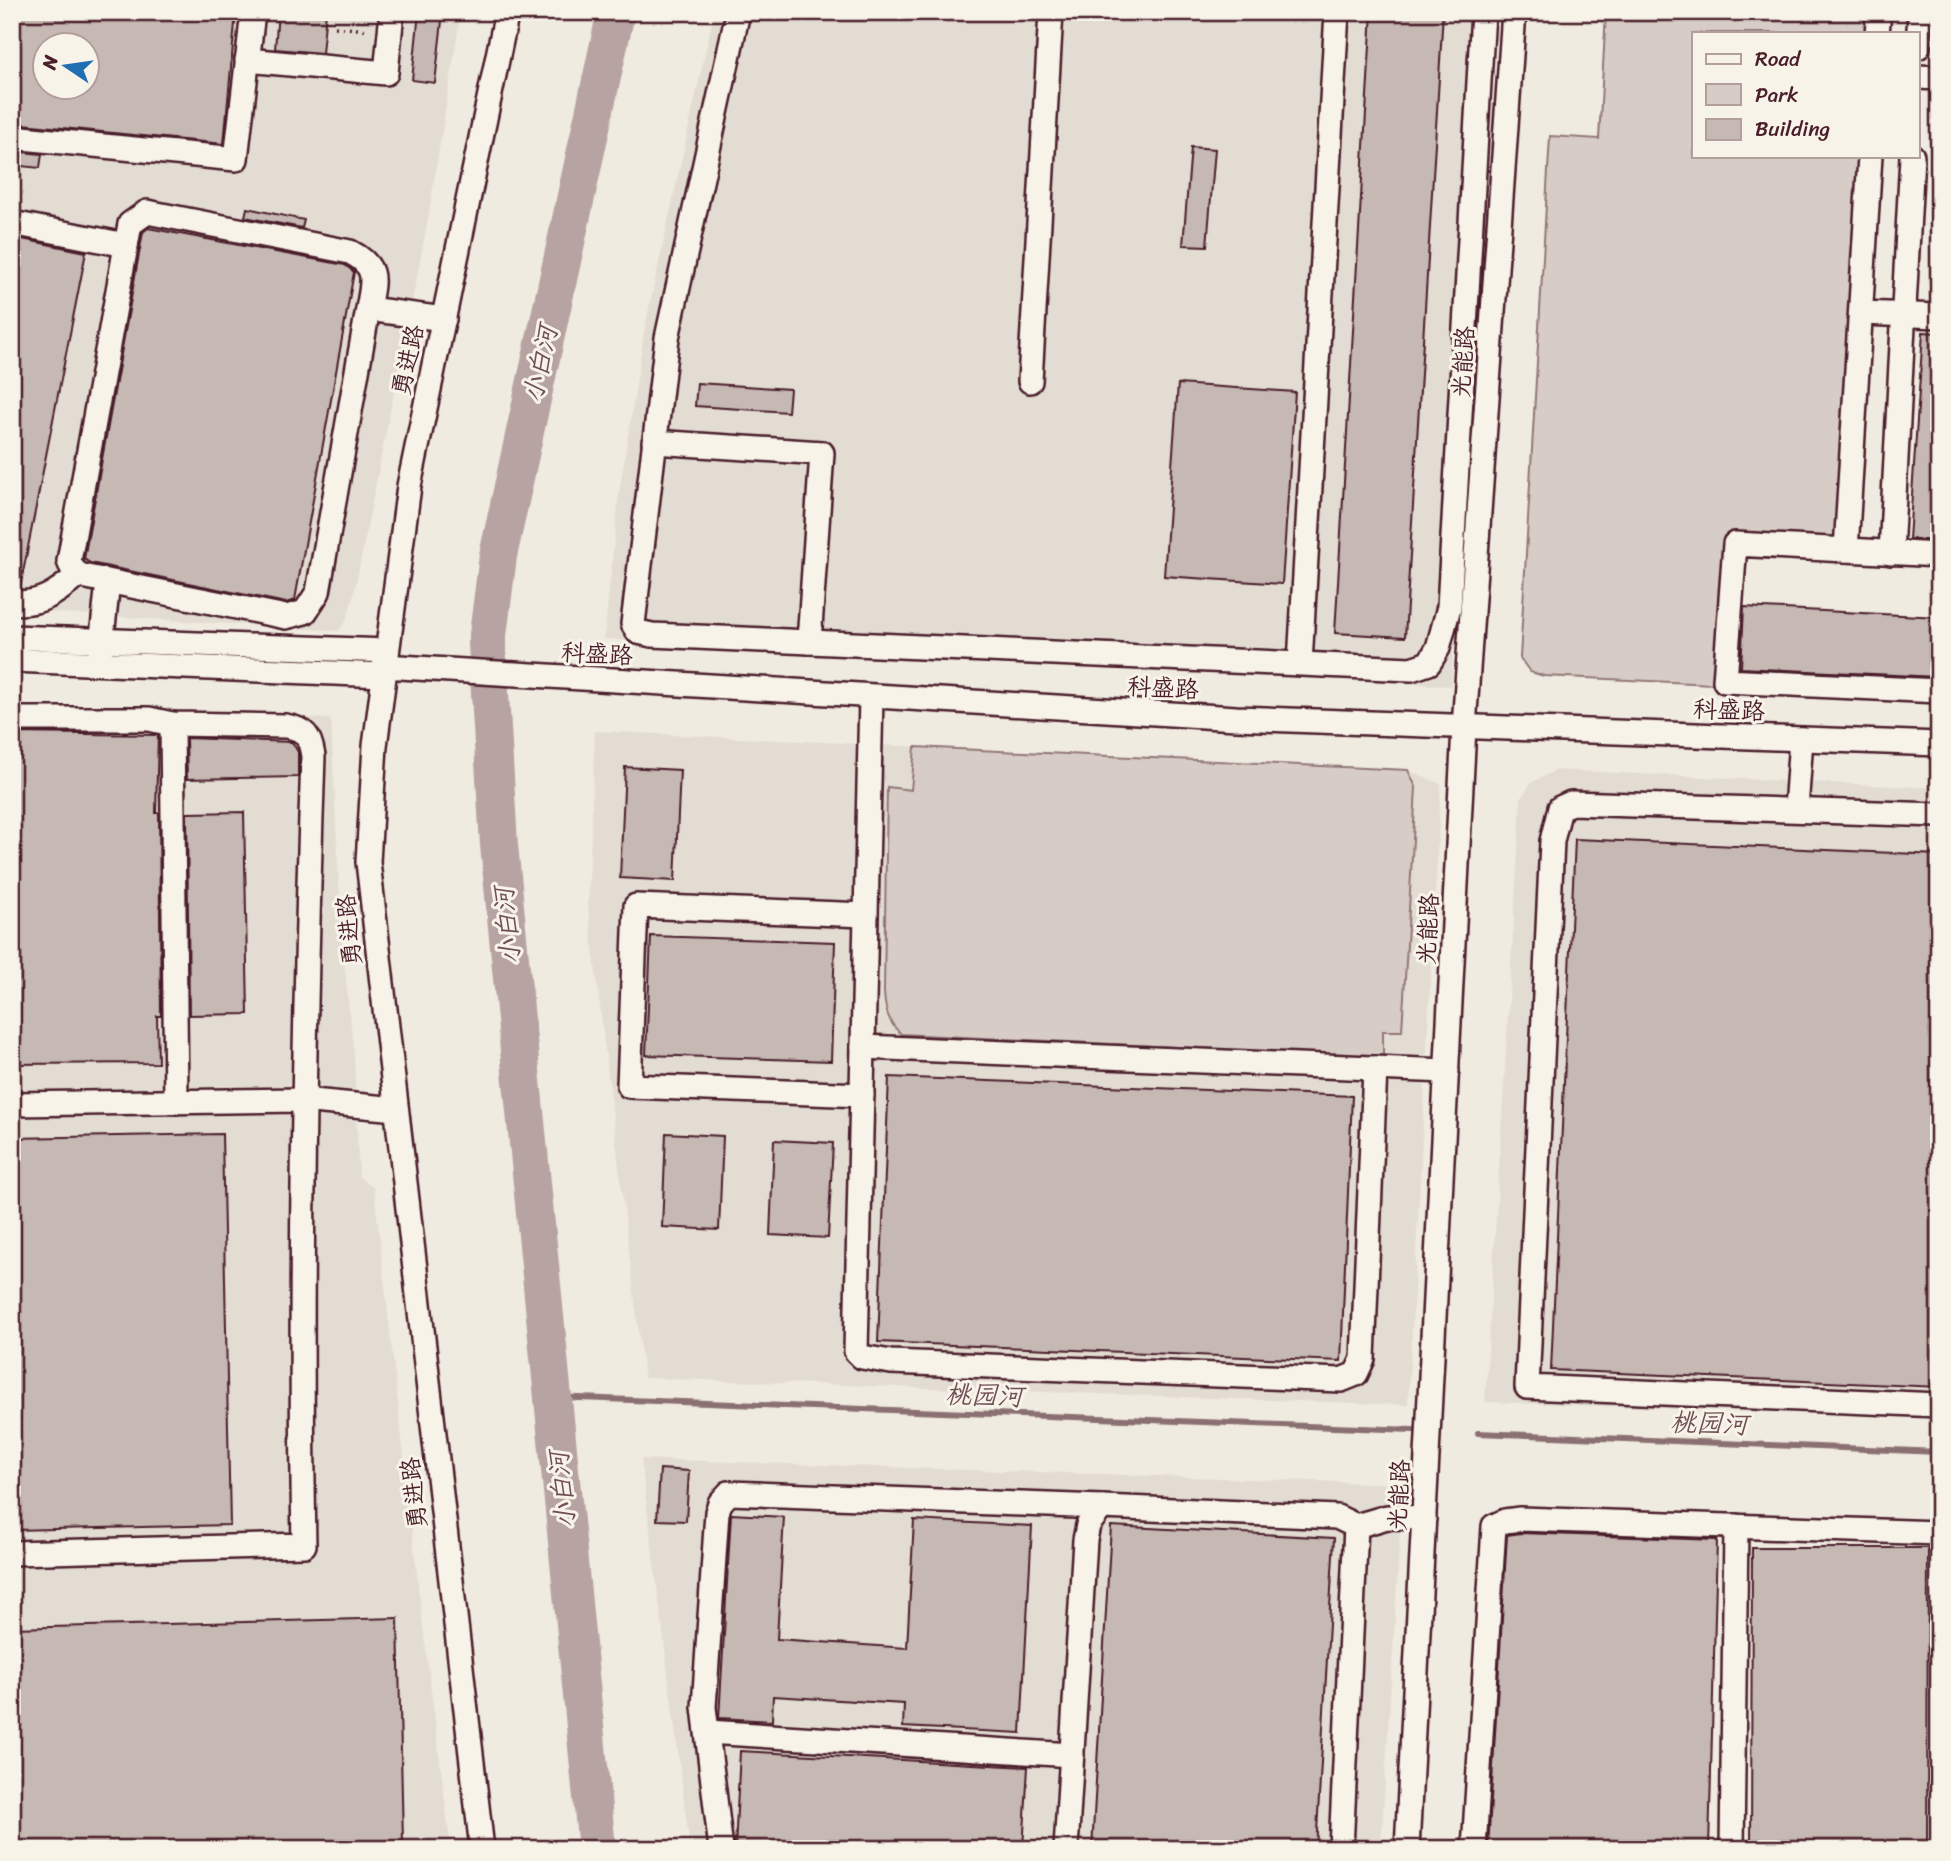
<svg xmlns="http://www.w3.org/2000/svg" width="1951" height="1861" font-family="Sriracha,'LXGW WenKai TC',sans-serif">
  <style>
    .built { fill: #e3dcd2; fill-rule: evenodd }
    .green { fill: #d8cdc6; stroke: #917678; stroke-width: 2 }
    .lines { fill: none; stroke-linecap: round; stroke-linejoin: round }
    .stream { stroke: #8b6f72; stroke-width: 6 }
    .river { stroke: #b7a4a2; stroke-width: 38 }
    .building { fill: #c6b8b3; stroke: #4a1f2b; stroke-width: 2; fill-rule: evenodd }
    .minor-casing { stroke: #4a1f2b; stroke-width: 28 }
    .path { stroke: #4a1f2b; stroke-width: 3.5; stroke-dasharray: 2 5; stroke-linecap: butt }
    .minor { stroke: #f7f3e8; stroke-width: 23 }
    .labels { text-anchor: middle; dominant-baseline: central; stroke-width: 6; stroke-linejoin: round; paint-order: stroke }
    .street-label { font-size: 24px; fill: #4a1f2b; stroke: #f7f3e8 }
    .water-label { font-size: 26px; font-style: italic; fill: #704e55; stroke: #f7f3e8 }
  </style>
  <rect width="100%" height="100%" fill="#f0ebe0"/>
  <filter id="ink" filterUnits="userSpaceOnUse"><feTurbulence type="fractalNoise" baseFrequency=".0143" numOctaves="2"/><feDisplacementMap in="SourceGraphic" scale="14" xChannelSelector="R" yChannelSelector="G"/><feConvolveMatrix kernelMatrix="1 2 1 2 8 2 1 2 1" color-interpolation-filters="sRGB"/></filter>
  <g filter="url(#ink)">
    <!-- built -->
    <g class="built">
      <path d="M12 12H461L427 225 354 594 347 619 339 631 12 610ZM46 46H88V88H46Z"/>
      <polygon points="714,12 1493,12 1451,686 604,639 619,494 645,326"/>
      <polygon points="12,705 331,719 342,944 354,1054 359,1177 374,1188 420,1601 451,1849 12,1849"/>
      <polygon points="595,731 1408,770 1441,784 1408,1405 644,1378 588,906"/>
      <polygon points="1556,770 1939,788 1939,1418 1485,1402 1521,798 1531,783"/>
      <polygon points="641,1459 1403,1484 1381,1849 690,1849"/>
    </g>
    <!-- green -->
    <g class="green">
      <polygon points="1606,12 1870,12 1869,33 1694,33 1694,156 1861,156 1838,542 1724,536 1713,684 1544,676 1530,672 1520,658 1550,136 1599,139"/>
      <path d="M915 747 1408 770 1416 787 1402 1031H1383V1057L901 1034C888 1022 885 1010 884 992L887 787 911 790Z"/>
    </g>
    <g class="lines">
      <!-- stream -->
      <g class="stream">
        <polyline points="553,1397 1413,1430"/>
        <polyline points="1478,1433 1939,1452"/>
      </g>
      <!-- river -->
      <polyline class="river" points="597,1849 499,845 487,643 498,556 616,12"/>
    </g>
    <!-- building -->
    <g class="building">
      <path d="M12 12H236L224 144 12 123ZM46 46H88V88H46Z"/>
      <polygon points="278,12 326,12 322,53 275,49"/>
      <polygon points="419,12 443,12 435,83 412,80"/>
      <polygon points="1372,12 1443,12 1405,637 1335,633"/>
      <polygon points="1191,147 1215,149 1207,246 1183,245"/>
      <polygon points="12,151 42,154 40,168 12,165"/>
      <polygon points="247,208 304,220 302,228 245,217"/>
      <polygon points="148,228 345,265 354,272 295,600 286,603 90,563 84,559 143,232"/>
      <polygon points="12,237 86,252 20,588 12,587"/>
      <polygon points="1923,332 1939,333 1939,541 1909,539"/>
      <polygon points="697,383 790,389 788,412 695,406"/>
      <polygon points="1178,384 1295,392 1282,584 1164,576"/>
      <polygon points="1744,607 1939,617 1939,677 1741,668"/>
      <polygon points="12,733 158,735 156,813 159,813 161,1016 157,1016 158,1063 12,1064"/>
      <polygon points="186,738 292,742 298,752 298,777 187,779"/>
      <polygon points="625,767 680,770 675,881 620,878"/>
      <polygon points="244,812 248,1014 189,1015 187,813"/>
      <polygon points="1575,839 1939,855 1939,1387 1551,1370"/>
      <polygon points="651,936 835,942 831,1061 646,1055"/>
      <polygon points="889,1077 1352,1096 1341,1361 878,1342"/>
      <polygon points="666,1133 723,1136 719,1230 662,1227"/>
      <polygon points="222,1134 230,1525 12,1530 12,1138"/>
      <polygon points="774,1140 833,1143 828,1238 770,1235"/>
      <polygon points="660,1469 689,1471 686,1521 657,1520"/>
      <polygon points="731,1514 784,1517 777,1639 907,1648 914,1520 1032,1526 1021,1733 903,1727 904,1704 773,1696 772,1721 719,1718"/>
      <polygon points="1111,1526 1334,1538 1316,1849 1092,1849"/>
      <polygon points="1521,1533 1717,1540 1709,1849 1488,1849 1507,1535"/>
      <polygon points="1752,1548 1928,1548 1927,1849 1751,1849"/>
      <polygon points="398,1618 403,1842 12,1849 12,1628"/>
      <polygon points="740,1751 1028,1767 1023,1849 735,1849"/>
    </g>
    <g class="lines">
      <defs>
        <g id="minor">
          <polyline points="738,12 667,338 633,624 638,632 652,635 1411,669 1429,663 1438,648 1449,607 1483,12"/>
          <polyline points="1877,33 1879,12"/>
          <polyline points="1918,47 1920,12"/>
          <polyline points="247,60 386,73 392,12"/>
          <polyline points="1918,77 1939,78"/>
          <polyline points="12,137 236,159 253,12"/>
          <polyline points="12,223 126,245"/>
          <path d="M368 309 318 592 305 612 286 617 87 577C77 575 72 570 69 561L130 224 147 212 350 252C379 267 373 280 368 309L444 319"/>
          <polyline points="1861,313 1939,316"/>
          <polyline points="1030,381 1051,12"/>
          <polyline points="654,442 822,453 809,642"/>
          <polyline points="1846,550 1870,156"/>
          <polyline points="1891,553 1912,156"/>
          <polyline points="1939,555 1735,544 1725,681 1939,691"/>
          <path d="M12 602C40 606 58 592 78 575"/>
          <polyline points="12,637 387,651"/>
          <polyline points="100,655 108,582"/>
          <polyline points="12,660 384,675"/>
          <polyline points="1300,663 1337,12"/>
          <polyline points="384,666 1236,718 1939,744"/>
          <polyline points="871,697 856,1351 862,1357 891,1362 1341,1380 1356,1374 1363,1359 1375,1068"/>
          <path d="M12 719H149L172 724 286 726C305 729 310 736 313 756 304 1019 299 1281 304 1545L12 1553"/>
          <polyline points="172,724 176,1102"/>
          <polyline points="1796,809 1801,739"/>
          <polyline points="1939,815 1571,803 1560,808 1552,841 1527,1387 1939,1405"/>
          <polyline points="863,1047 1447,1071"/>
          <polyline points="862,1095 629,1086 636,906 866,915"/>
          <polyline points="12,1104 302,1100 396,1109"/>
          <polyline points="1356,1526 1387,1517 1424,1518"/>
          <polyline points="707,1732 1072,1755"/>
          <polyline points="482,1849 368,862 375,746 409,486 507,12"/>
          <polyline points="721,1849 704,1707 717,1512 720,1503 729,1493 1102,1507"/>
          <polyline points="1066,1849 1085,1540 1088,1525 1102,1507 1337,1517 1356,1526 1341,1849"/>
          <polyline points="1407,1849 1464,727 1514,12"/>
          <polyline points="1474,1849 1494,1526 1505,1521 1520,1519 1939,1533"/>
          <polyline points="1732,1849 1736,1526"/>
        </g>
      </defs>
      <!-- minor casing -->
      <use href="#minor" class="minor-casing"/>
      <!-- path -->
      <polyline class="path" points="335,27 368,30"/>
      <!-- minor -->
      <use href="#minor" class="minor"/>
    </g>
  </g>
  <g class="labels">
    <!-- street labels -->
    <g class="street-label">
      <text transform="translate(408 360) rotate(-78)">勇进路</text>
      <text transform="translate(1463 362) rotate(-86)">光能路</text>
      <text transform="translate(597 654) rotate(3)">科盛路</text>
      <text transform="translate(1163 688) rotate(3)">科盛路</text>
      <text transform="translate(1729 710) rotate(2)">科盛路</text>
      <text transform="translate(1428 929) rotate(-87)">光能路</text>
      <text transform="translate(349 930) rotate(-96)">勇进路</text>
      <text transform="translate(414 1493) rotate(-97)">勇进路</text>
      <text transform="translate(1399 1495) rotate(-87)">光能路</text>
    </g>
    <!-- water labels -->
    <g class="water-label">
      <text transform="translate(540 364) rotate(-78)">小白河</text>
      <text transform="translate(507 926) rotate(-96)">小白河</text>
      <text transform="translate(984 1395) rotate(2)">桃园河</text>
      <text transform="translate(1709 1423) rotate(2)">桃园河</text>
      <text transform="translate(562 1490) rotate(-96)">小白河</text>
    </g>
  </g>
  <!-- margin -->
  <rect width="1951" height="1861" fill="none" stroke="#f7f3e8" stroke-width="42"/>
  <rect x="21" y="21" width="1909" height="1819" fill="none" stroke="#4a1f2b" stroke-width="2.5" filter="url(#ink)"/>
  <!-- legend -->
  <rect x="1692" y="32" width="228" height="126" fill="#f7f3e8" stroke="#b29e9c" stroke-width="2"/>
  <rect x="1706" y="54" width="35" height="10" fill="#f7f3e8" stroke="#b29e9c" stroke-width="2"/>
  <text x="1755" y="66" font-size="21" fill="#4a1f2b">Road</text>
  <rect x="1706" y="84" width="35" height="21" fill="#d8cdc6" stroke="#b29e9c" stroke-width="2"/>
  <text x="1755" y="102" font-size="21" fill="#4a1f2b">Park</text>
  <rect x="1706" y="119" width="35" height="21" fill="#c6b8b3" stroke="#b29e9c" stroke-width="2"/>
  <text x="1755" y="136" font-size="21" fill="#4a1f2b">Building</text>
  <!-- north arrow -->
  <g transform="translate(66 66) rotate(283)"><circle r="33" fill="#f7f3e8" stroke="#b29e9c" stroke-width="2"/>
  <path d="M0-5L12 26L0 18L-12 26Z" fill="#1f6fb2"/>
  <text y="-10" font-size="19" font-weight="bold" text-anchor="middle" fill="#4a1f2b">N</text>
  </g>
</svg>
